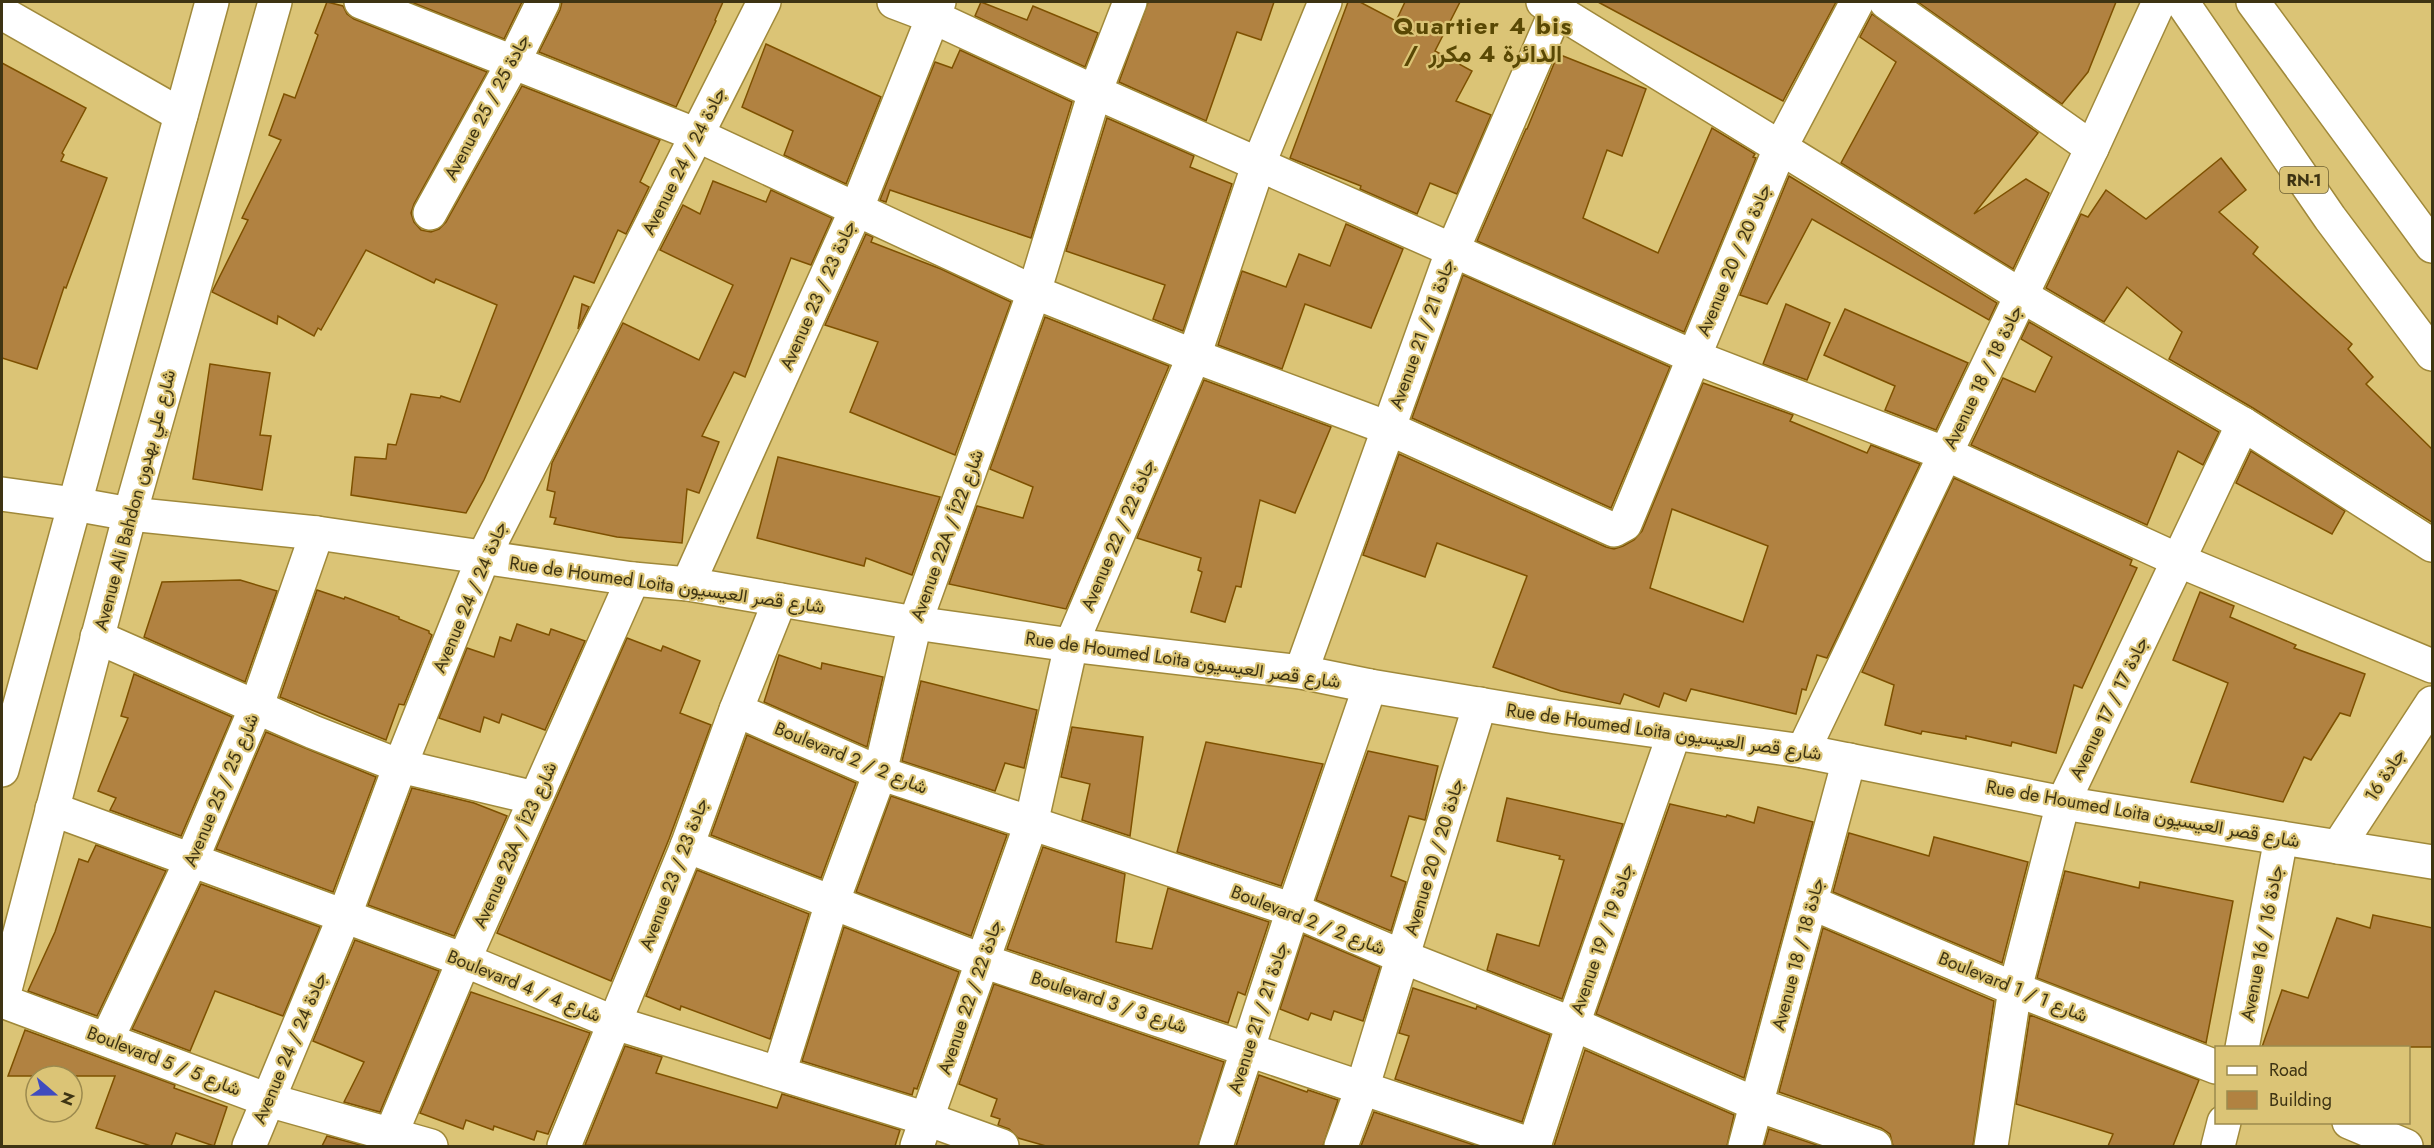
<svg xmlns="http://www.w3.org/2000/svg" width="2434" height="1148" font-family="Jost,Vazirmatn,sans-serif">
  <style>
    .building { fill: #b18241; stroke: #7e5100; stroke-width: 1.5; fill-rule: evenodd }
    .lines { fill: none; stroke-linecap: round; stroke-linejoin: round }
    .minor-casing { stroke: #a0893a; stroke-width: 36 }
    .major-casing { stroke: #a0893a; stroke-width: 36 }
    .minor { stroke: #fff; stroke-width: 33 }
    .major { stroke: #fff; stroke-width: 33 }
    .labels { text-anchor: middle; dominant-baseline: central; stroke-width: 4.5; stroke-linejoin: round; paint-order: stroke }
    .shield { fill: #dbc476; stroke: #6d5f31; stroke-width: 1.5 }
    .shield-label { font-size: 16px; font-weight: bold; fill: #3e3413 }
    .street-label { font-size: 18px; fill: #3e3413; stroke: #dbc476 }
    .district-label { font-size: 24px; font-weight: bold; letter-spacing: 1.5px; fill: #594804; stroke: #dbc476 }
  </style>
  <rect width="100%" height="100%" fill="#dbc476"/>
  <!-- building -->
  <g class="building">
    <polygon points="327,2 343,6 347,14 354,19 487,72 414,204 411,213 414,222 421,230 431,232 439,229 446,222 522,86 660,140 640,182 649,187 626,234 618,230 594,283 574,276 484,480 466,513 351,495 355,457 386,459 388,444 396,445 411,394 440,398 441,396 460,402 497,305 436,279 434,283 366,250 321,330 318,328 314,336 278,316 277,324 212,292 248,220 242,218 281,140 269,135 284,94 295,98 318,35 315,33"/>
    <polygon points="411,2 522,2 504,39"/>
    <polygon points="562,2 723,2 715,20 716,21 676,107 539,52 560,10"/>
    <polygon points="981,2 1027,20 1033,6 1098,33 1085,67 975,16"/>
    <polygon points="1148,2 1274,2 1261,40 1237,32 1206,121 1119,82"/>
    <polygon points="1348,2 1360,2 1396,21 1405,2 1460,2 1435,51 1472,71 1456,101 1491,115 1457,194 1430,183 1417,214 1360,189 1361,186 1290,158"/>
    <polygon points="1598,2 1836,2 1783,101"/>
    <polygon points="1918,2 2116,2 2088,72 2062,104"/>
    <polygon points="1872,14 2038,133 1974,214 2026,179 2049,193 2013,269 1841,163 1896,62 1860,37"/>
    <polygon points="766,44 881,97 846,184 784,155 793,131 742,107"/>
    <polygon points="960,50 1072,102 1031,238 890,190 886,202 880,200 935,62 952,68"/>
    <polygon points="1558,54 1646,89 1622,156 1607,150 1583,218 1658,253 1712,128 1755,154 1753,157 1756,158 1684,332 1477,241 1526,129 1527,129"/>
    <polygon points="2,63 86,108 62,153 64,155 61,161 107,178 66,288 64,287 37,369 2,358"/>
    <polygon points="1107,118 1194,156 1190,167 1232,184 1183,331 1153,319 1165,285 1066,251"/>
    <polygon points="2221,158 2246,190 2219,212 2258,247 2253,254 2352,344 2348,349 2373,377 2366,384 2433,450 2433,523 2253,408 2169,359 2182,332 2127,287 2104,322 2046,288 2081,214 2088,217 2106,190 2146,219"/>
    <polygon points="1789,176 1997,303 1989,320 1812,219 1767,304 1740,295"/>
    <polygon points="713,181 766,202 771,190 832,218 811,265 791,258 745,377 734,372 702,436 719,442 699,493 687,489 682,543 617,537 554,524 556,518 550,517 555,492 547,490 552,463 623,323 699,360 733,285 660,250 683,205 700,214"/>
    <polygon points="1346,224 1403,249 1371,328 1305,304 1282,369 1218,345 1242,271 1286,287 1299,254 1330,266"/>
    <polygon points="866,234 873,237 871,242 941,269 1011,302 955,455 850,412 878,342 825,325"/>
    <polygon points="1463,275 1670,367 1611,508 1412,418"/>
    <polygon points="582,304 589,307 578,329"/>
    <polygon points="1786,304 1830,323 1807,380 1763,364"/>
    <polygon points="1845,309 1968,363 1936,430 1885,410 1895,386 1824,355"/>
    <polygon points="1045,317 1169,366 1066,609 949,584 977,506 1023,518 1033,487 990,469"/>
    <polygon points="2029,322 2219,432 2203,465 2178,451 2147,525 1971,445 2003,378 2035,392 2052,357 2021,339"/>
    <polygon points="210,364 270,373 260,435 271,436 262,490 193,479"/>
    <polygon points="1204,380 1331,427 1295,513 1260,500 1241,587 1236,586 1225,622 1191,612 1202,572 1198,570 1201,558 1137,538"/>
    <path d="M1703 383 1793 415 1790 421 1867 453 1871 445 1920 464 1827 658 1817 655 1806 690 1802 689 1796 714 1691 689 1686 701 1664 693 1659 707 1624 694 1620 704 1561 691 1493 667 1527 576 1437 543 1425 577 1363 555 1399 454 1606 547 1614 549 1623 546 1634 540 1642 531ZM1672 509 1768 546 1743 622 1650 588Z"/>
    <polygon points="2251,451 2345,511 2332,534 2236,483"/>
    <polygon points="778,457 940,497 912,575 866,558 864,566 757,538"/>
    <polygon points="1954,478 2132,560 2130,565 2137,568 2082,688 2074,685 2056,753 2012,742 2011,746 1966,736 1966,739 1922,731 1921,734 1885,725 1894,685 1862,672"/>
    <polygon points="240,580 277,591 245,682 144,637 162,582"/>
    <polygon points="317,590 344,599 345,597 399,617 399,619 429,631 429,633 432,635 404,705 399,704 386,740 280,697"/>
    <polygon points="2200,592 2234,606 2230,617 2296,645 2294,648 2365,674 2350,716 2340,713 2311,760 2304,757 2283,802 2191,782 2228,683 2173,660"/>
    <polygon points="517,624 549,635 551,629 585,641 545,730 502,714 499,723 484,717 480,732 439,718 467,648 494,657 500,637 511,641"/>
    <polygon points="627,638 661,651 663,646 700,661 680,713 711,725 669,839 611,981 497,933"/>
    <polygon points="779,655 821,669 822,663 883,677 867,747 764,702"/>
    <polygon points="134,674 232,717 181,836 110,810 116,798 98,791 128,718 121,716"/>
    <polygon points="921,681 1037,710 1024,768 1005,763 995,791 902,761"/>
    <polygon points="1072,727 1143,737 1130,836 1082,820 1090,784 1061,777"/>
    <polygon points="266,732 376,777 333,892 216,849"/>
    <polygon points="747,735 856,783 821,878 711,835"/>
    <polygon points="1206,742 1323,764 1281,886 1177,852"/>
    <polygon points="1368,751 1438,766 1425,820 1409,816 1391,876 1406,882 1391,931 1316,900"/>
    <polygon points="412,788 474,803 507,816 454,936 368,905"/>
    <polygon points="891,796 1007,835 971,936 856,892"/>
    <polygon points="1507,798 1623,824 1562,999 1487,970 1497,934 1539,946 1564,860 1559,859 1560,856 1497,841"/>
    <polygon points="1670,804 1726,817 1727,815 1754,823 1758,807 1813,822 1744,1078 1596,1014"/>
    <polygon points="1849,833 1929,856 1934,837 2028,862 2002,963 1833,892"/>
    <polygon points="96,845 166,871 97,1016 28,991 55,932 79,859 88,862"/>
    <polygon points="1043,847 1125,874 1116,942 1152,949 1168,888 1269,922 1245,995 1238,992 1228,1023 1007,949"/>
    <polygon points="697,870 809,914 770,1039 681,1006 680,1010 646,996"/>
    <polygon points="2065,871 2139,888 2140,882 2233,901 2206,1043 2037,978"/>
    <polygon points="201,884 320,927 283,1016 215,991 190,1051 132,1029"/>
    <polygon points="2373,915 2433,928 2433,1047 2262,1047 2282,990 2308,998 2337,918 2370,928"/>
    <polygon points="844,927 959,972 917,1089 914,1088 912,1095 802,1061"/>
    <polygon points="1823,928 1994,1001 1973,1146 1893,1146 1890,1134 1881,1128 1779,1092"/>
    <polygon points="1304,935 1380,967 1363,1021 1334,1011 1331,1020 1311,1013 1308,1020 1280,1009"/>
    <polygon points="355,940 439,971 380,1112 344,1102 364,1062 313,1041"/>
    <polygon points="994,984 1224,1062 1198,1146 1046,1146 1018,1138 1009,1129 998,1125 1000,1119 991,1116 997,1099 959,1084"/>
    <polygon points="1413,988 1476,1009 1477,1006 1550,1035 1522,1122 1395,1079 1409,1036 1399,1033"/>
    <polygon points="471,992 590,1033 548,1134 537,1131 534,1140 494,1126 493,1130 466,1120 463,1129 420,1113"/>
    <polygon points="2030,1015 2199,1080 2173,1146 2108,1146 2113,1134 2016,1104"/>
    <polygon points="25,1030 175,1085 174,1088 227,1107 214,1146 176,1133 171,1146 151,1146 96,1128 115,1076 8,1076"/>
    <polygon points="625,1046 662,1057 656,1073 777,1108 782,1094 900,1130 895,1146 585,1145"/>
    <polygon points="1585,1050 1734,1115 1727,1146 1554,1146"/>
    <polygon points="1259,1075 1307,1092 1308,1090 1338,1100 1323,1146 1236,1146"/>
    <polygon points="1374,1112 1477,1146 1361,1146"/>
    <polygon points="1769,1129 1820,1146 1764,1146"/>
    <polygon points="327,1136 364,1146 322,1146"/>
  </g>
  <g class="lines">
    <defs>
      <g id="minor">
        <polyline points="361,2 697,135 1034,292 1194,356 1388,428 1614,530 1625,524 1781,146 1857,2"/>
        <polyline points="894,2 931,16 1095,92 1694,357 1946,454 2180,561 2432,666"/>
        <polyline points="1543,2 2022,296 2243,424 2432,545"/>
        <polyline points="1886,2 2092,148"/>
        <polyline points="2,13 181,115"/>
        <polyline points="430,213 514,61 543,2"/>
        <polyline points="2,494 74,504 130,514 317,533 633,579 688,584 915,623 1071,645 1301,672 1370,686 1556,717 1803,751 2063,803 2432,862"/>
        <polyline points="688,584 856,210 939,2"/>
        <polyline points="97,637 313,732 400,766 535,798"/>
        <polyline points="1301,672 1453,249 1560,2"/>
        <polyline points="736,710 880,773 1293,910 1403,957 1573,1024 1758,1105 1875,1146"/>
        <polyline points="1803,751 2092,148 2159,2"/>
        <polyline points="52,809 464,960 615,1023 927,1119 1002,1146"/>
        <polyline points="687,846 983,961 1535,1146"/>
        <polyline points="2338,847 2432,703"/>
        <polyline points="1812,903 2015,989 2216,1067"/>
        <polyline points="2,1001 268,1100 431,1146"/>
        <polyline points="107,1039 191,861 257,705 317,533"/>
        <polyline points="2242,1048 2281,838"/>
        <polyline points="779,1073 832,903 880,773 915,623 1034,292 1095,92 1130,2"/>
        <polyline points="2349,1122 2406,1146"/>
        <polyline points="249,1146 344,917 400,766 483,558 764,2"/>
        <polyline points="386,1146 464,960 633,579"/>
        <polyline points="564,1146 687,846 736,710 780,600"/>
        <polyline points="917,1146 1031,824 1071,645 1194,356 1259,163 1325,2"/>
        <polyline points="1216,1146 1293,910 1370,686"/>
        <polyline points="1341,1146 1362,1089 1480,704"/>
        <polyline points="1534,1146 1573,1024 1674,734"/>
        <polyline points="1745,1146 1849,760"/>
        <polyline points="1991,1146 2015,989 2063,803 2243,424"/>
        <polyline points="2218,1146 2224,1122"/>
      </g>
      <g id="major">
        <polyline points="2182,2 2330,218 2432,354"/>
        <polyline points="2253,2 2432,246"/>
        <polyline points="2,770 212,2"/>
        <polyline points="2,1001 130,514 275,2"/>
      </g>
    </defs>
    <!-- minor casing -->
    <use href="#minor" class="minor-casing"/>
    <!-- major casing -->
    <use href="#major" class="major-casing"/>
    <!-- minor -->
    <use href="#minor" class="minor"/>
    <!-- major -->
    <use href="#major" class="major"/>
  </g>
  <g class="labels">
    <!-- shield labels -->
    <rect class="shield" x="2280" y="167" width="48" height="26" rx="4.5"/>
    <g class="shield-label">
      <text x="2304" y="180">RN-1</text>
    </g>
    <!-- street labels -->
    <g class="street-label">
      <text transform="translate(487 107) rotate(-62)">Avenue 25 / جادة 25</text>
      <text transform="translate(684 161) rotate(-63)">Avenue 24 / جادة 24</text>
      <text transform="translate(1734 260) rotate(-67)">Avenue 20 / جادة 20</text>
      <text transform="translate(818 295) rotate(-66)">Avenue 23 / جادة 23</text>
      <text transform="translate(1422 334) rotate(-70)">Avenue 21 / جادة 21</text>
      <text transform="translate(1983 377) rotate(-64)">Avenue 18 / جادة 18</text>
      <text transform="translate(135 500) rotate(-75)">Avenue Ali Bahdon شارع علي بهدون</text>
      <text transform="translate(947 535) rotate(-70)">Avenue 22A / شارع 22أ</text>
      <text transform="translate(1118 535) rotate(-67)">Avenue 22 / جادة 22</text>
      <text transform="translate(667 585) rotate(8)">Rue de Houmed Loita شارع قصر العيسيون</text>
      <text transform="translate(470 597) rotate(-67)">Avenue 24 / جادة 24</text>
      <text transform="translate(1183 660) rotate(8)">Rue de Houmed Loita شارع قصر العيسيون</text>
      <text transform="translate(2109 708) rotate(-64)">Avenue 17 / جادة 17</text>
      <text transform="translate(1664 732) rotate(8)">Rue de Houmed Loita شارع قصر العيسيون</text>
      <text transform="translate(851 758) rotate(22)">Boulevard 2 / شارع 2</text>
      <text transform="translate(2385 775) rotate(-57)">جادة 16</text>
      <text transform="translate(221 790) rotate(-67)">Avenue 25 / شارع 25</text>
      <text transform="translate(2143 814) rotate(10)">Rue de Houmed Loita شارع قصر العيسيون</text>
      <text transform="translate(515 845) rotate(-66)">Avenue 23A / شارع 23أ</text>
      <text transform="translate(1434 857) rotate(-73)">Avenue 20 / جادة 20</text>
      <text transform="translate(674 874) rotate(-69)">Avenue 23 / جادة 23</text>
      <text transform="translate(1308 920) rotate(21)">Boulevard 2 / شارع 2</text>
      <text transform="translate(1602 939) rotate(-71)">Avenue 19 / جادة 19</text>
      <text transform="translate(2262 943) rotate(-79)">Avenue 16 / جادة 16</text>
      <text transform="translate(1798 954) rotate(-75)">Avenue 18 / جادة 18</text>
      <text transform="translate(524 986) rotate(22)">Boulevard 4 / شارع 4</text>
      <text transform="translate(2013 987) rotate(22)">Boulevard 1 / شارع 1</text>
      <text transform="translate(970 997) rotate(-71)">Avenue 22 / جادة 22</text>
      <text transform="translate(1109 1002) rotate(18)">Boulevard 3 / شارع 3</text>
      <text transform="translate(1258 1018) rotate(-72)">Avenue 21 / جادة 21</text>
      <text transform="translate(290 1048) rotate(-67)">Avenue 24 / جادة 24</text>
      <text transform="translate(164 1061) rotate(21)">Boulevard 5 / شارع 5</text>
    </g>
    <!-- district labels -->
    <g class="district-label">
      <text x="1483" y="25">Quartier 4 bis<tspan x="1483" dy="28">/ الدائرة 4 مكرر</tspan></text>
    </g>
  </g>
  <!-- border -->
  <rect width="2434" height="1148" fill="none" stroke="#3e3413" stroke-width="6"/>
  <!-- legend -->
  <rect x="2215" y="1046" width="195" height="78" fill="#dbc476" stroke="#9c8a4e" stroke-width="1.5"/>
  <rect x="2227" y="1066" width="30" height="9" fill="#ffffff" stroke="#9c8a4e" stroke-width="1.5"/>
  <text x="2269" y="1076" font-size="18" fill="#3e3413">Road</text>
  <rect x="2227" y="1091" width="30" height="18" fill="#b18241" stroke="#9c8a4e" stroke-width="1.5"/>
  <text x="2269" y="1106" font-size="18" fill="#3e3413">Building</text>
  <!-- north arrow -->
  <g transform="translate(54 1094) rotate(110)"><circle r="28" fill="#dbc476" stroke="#9c8a4e" stroke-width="1.5"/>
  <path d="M0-4.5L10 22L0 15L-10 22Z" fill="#404bbf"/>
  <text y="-9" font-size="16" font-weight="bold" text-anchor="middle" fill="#3e3413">N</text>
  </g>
</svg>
